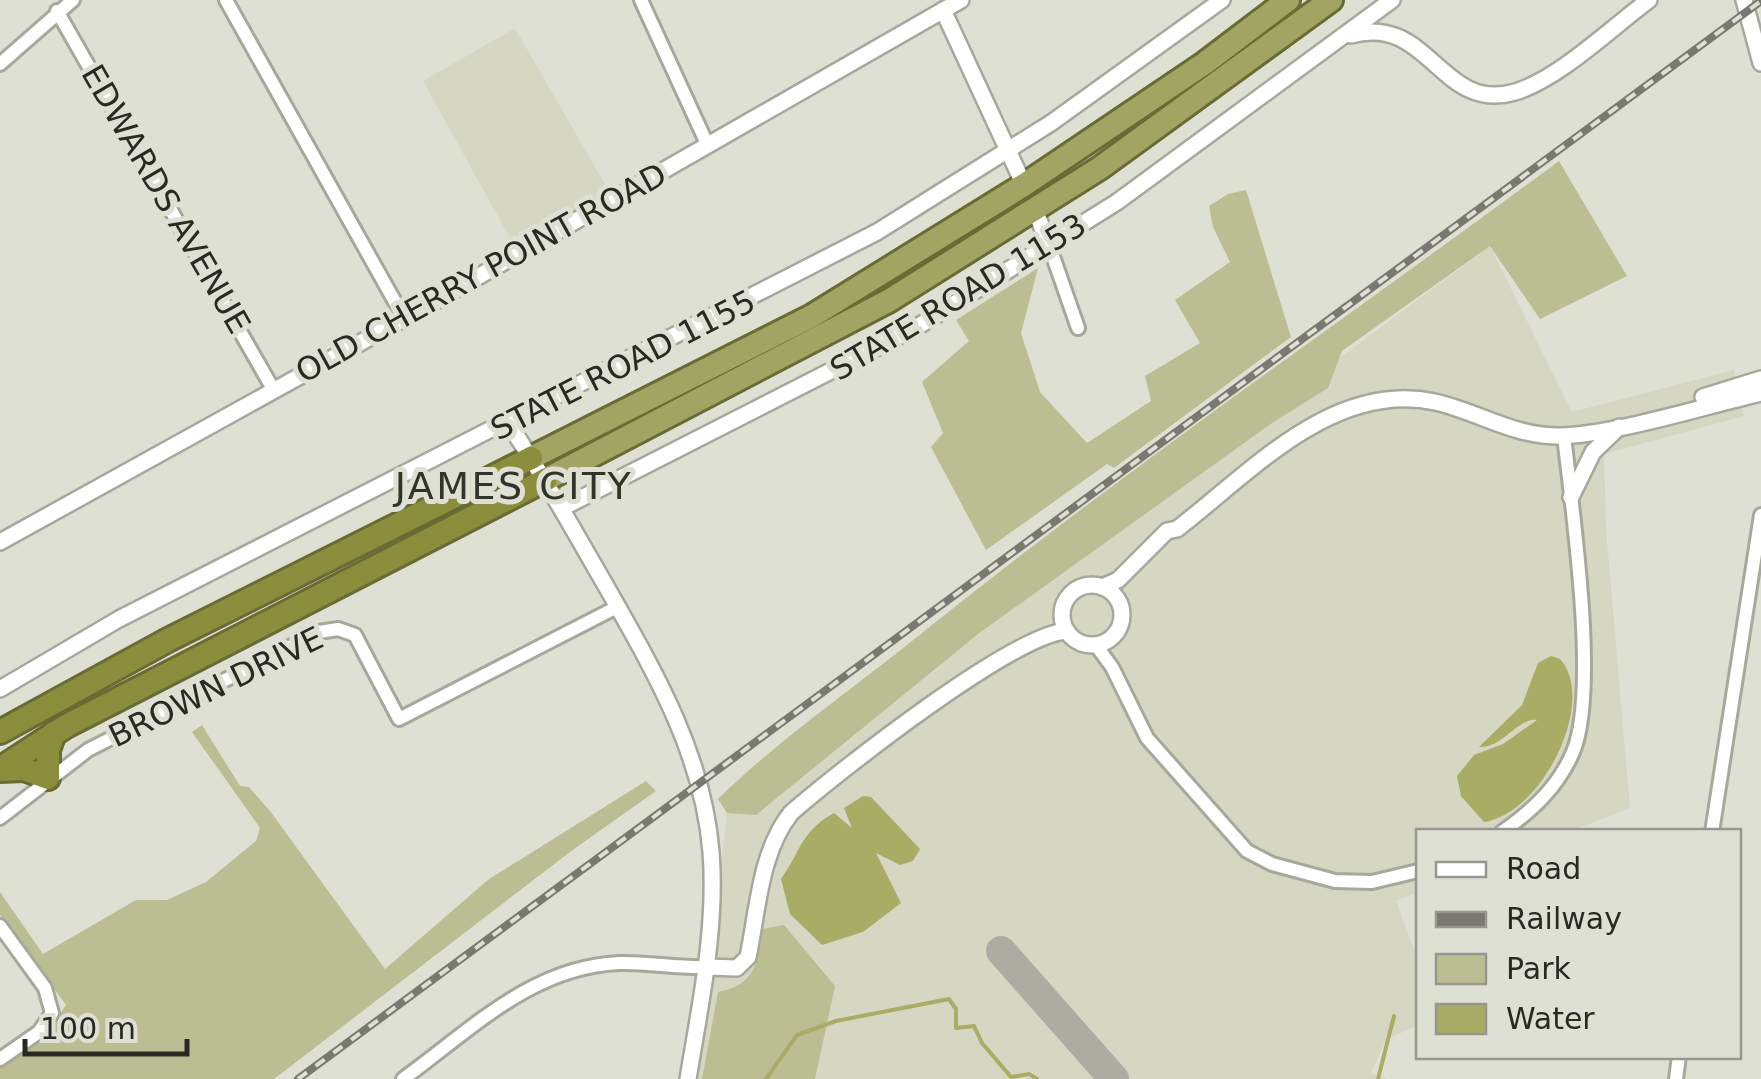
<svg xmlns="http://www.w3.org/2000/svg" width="1761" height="1079" font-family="'DejaVu Sans',sans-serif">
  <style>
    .built { fill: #d5d7c3 }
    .green { fill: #bbbe93 }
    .water { fill: #a8ac65 }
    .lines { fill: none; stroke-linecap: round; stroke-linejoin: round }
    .stream { stroke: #a8ac65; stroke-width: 4 }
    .taxiway { stroke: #acaca2; stroke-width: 30 }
    .minor-casing { stroke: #a7a89c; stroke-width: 18 }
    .tertiary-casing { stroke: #a7a89c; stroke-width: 20 }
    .trunk-casing { stroke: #686b34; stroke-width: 28 }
    .motorway-casing { stroke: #686b34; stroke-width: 28 }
    .minor { stroke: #fff; stroke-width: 12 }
    .tertiary { stroke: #fff; stroke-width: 15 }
    .trunk { stroke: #a2a463; stroke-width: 22 }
    .motorway { stroke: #8a8e3c; stroke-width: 22 }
    .rail-casing { stroke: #797971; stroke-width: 8 }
    .rail { stroke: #dfe0d4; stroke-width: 4; stroke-dasharray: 11; stroke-linecap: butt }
    .labels { text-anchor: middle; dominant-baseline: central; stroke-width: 10; stroke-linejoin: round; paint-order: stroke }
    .street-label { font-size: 32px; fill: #2a2a25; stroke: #dfe0d4 }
    .quarter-label { font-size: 38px; letter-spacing: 2.5px; fill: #323329; stroke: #dfe0d4 }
  </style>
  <rect width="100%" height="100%" fill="#dfe0d4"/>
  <!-- built -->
  <g class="built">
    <polygon points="515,28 610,193 515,247 423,81"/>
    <polygon points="1490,246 1572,412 1734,370 1744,416 1604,454 1606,528 1630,808 1571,831 1418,832 1418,892 1396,901 1418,960 1418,1025 1386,1040 1371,1073 1387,1079 696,1079 727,813"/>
  </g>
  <!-- green -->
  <g class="green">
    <path d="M1559 161 1627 276 1540 319 1490 246 1342 351 1328 388 1272 423 978 634 756 815 727 813 718 799C777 741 847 693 912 641 1121 472 1343 321 1559 161Z"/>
    <polygon points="1246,190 1291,337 1114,468 1107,464 986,550 931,447 943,433 922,382 969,341 956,320 1038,268 1021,333 1040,392 1087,443 1151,401 1145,376 1200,343 1175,300 1230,262 1213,227 1209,206 1228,194"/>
    <polygon points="202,725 240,786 249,787 270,811 385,969 489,879 646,781 656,791 574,849 274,1079 0,1079 0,1068 42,1041 66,1005 0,915 0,892 43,954 136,900 167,900 206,882 256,841 260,828 192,732"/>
    <path d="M784 925 835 986 815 1079H702L718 992C755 985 758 963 762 929Z"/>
  </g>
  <!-- water -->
  <g class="water">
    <path d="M1551 656 1560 659C1598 701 1542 814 1484 822L1461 796 1457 776 1474 755 1503 744 1537 720C1518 717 1502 749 1479 747L1522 705 1538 663Z"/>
    <path d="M863 796 871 797 920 849 913 861 900 865 876 853 901 903 863 932 822 945 790 914 781 879C801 851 801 831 834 813L852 828 844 808Z"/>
  </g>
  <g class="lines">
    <!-- stream -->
    <g class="stream">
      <polyline points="766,1079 797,1035 836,1021 949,999 956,1009 956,1028 974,1026 982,1043 1011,1077 1029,1074 1037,1079"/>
      <polyline points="1378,1079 1394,1016"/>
    </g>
    <!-- taxiway -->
    <polyline class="taxiway" points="1001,951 1114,1079"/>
    <defs>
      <g id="minor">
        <polyline points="226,0 404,318"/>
        <polyline points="641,0 708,146"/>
        <polyline points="57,11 273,389"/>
        <polyline points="0,64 73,0"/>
        <polyline points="1049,245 1078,328"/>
        <polyline points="1095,644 1112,667 1147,738 1247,851 1272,864 1335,881 1372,882 1418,871"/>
        <polyline points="0,818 88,750 319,632 338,629 355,635 399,719 617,607"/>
        <path d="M1502 832C1533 810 1558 787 1573 752 1599 690 1572 508 1564 436"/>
        <polyline points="1712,832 1761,515"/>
        <polyline points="0,926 45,988 52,1013 39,1032 0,1059"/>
        <path d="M403 1079C471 1030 531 967 619 963 647 962 676 968 705 967"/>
        <polyline points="1676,1079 1679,1056"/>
      </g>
      <g id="tertiary">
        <polyline points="1744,0 1761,63"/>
        <polyline points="943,10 1024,185"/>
        <path d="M1351 35C1429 13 1441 114 1515 92 1559 79 1611 28 1649 0"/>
        <polyline points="1035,210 1049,245"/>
        <polyline points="1703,397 1761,379"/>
        <path d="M508 423C544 476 574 531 606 586 654 671 703 753 711 852 717 928 700 1005 688 1079"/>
        <polyline points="1571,497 1593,452 1619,427"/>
        <polyline points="562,508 917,327 1117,202 1392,0"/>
        <polyline points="0,542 434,302 961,0"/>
        <circle cx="1092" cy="615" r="30"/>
        <path d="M1102 587 1118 580 1167 531 1177 529C1250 473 1333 380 1435 402 1479 412 1512 436 1559 436 1613 435 1705 406 1761 393"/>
        <polyline points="0,689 119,619 877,232 1051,123 1222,0"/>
        <path d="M705 967 737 968 748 957C758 909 760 852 791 813 838 772 1013 634 1067 631"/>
      </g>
      <g id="trunk">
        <polyline points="531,458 812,316 1024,185 1205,63 1288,0"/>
        <polyline points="545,480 890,300 1100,168 1331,0"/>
      </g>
      <g id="motorway">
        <polyline points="0,732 168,640 531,458"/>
        <polyline points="0,769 66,726 545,480"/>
        <polyline points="0,770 24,769 48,778 48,750 54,733"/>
      </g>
    </defs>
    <!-- minor casing -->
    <use href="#minor" class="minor-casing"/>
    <!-- tertiary casing -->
    <use href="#tertiary" class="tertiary-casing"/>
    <!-- trunk casing -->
    <use href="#trunk" class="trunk-casing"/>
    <!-- motorway casing -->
    <use href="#motorway" class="motorway-casing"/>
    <!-- minor -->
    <use href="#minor" class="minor"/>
    <!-- tertiary -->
    <use href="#tertiary" class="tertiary"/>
    <!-- trunk -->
    <use href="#trunk" class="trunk"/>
    <!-- motorway -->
    <use href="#motorway" class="motorway"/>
    <defs>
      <polyline id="rail" points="298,1079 1761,1"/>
    </defs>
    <!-- rail casing -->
    <use href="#rail" class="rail-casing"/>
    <!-- rail -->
    <use href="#rail" class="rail"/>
  </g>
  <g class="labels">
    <!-- street labels -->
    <g class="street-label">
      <text transform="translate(166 199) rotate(60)">EDWARDS AVENUE</text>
      <text transform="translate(481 273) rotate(-29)">OLD CHERRY POINT ROAD</text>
      <text transform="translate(958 297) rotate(-31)">STATE ROAD 1153</text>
      <text transform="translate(623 365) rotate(-27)">STATE ROAD 1155</text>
      <text transform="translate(216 687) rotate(-26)">BROWN DRIVE</text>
    </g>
    <!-- quarter labels -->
    <g class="quarter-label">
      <text x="514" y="486">JAMES CITY</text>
    </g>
  </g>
  <!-- legend -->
  <rect x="1416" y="829" width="325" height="230" fill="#dfe0d4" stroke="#97978e" stroke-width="2.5"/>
  <rect x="1436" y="862" width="50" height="15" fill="#ffffff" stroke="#97978e" stroke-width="2.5"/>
  <text x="1506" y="879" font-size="30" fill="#2a2a25">Road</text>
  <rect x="1436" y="912" width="50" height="15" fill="#797971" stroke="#97978e" stroke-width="2.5"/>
  <text x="1506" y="929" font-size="30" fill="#2a2a25">Railway</text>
  <rect x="1436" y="954" width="50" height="30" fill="#bbbe93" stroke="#97978e" stroke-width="2.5"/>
  <text x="1506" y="979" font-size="30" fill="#2a2a25">Park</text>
  <rect x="1436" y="1004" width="50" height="30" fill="#a8ac65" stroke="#97978e" stroke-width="2.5"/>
  <text x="1506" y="1029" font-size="30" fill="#2a2a25">Water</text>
  <!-- scale -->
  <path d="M25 1039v15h162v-15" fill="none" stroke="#2a2a25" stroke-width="5"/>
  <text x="40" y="1039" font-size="30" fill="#2a2a25" stroke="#dfe0d4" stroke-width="8" paint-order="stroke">100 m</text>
</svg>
